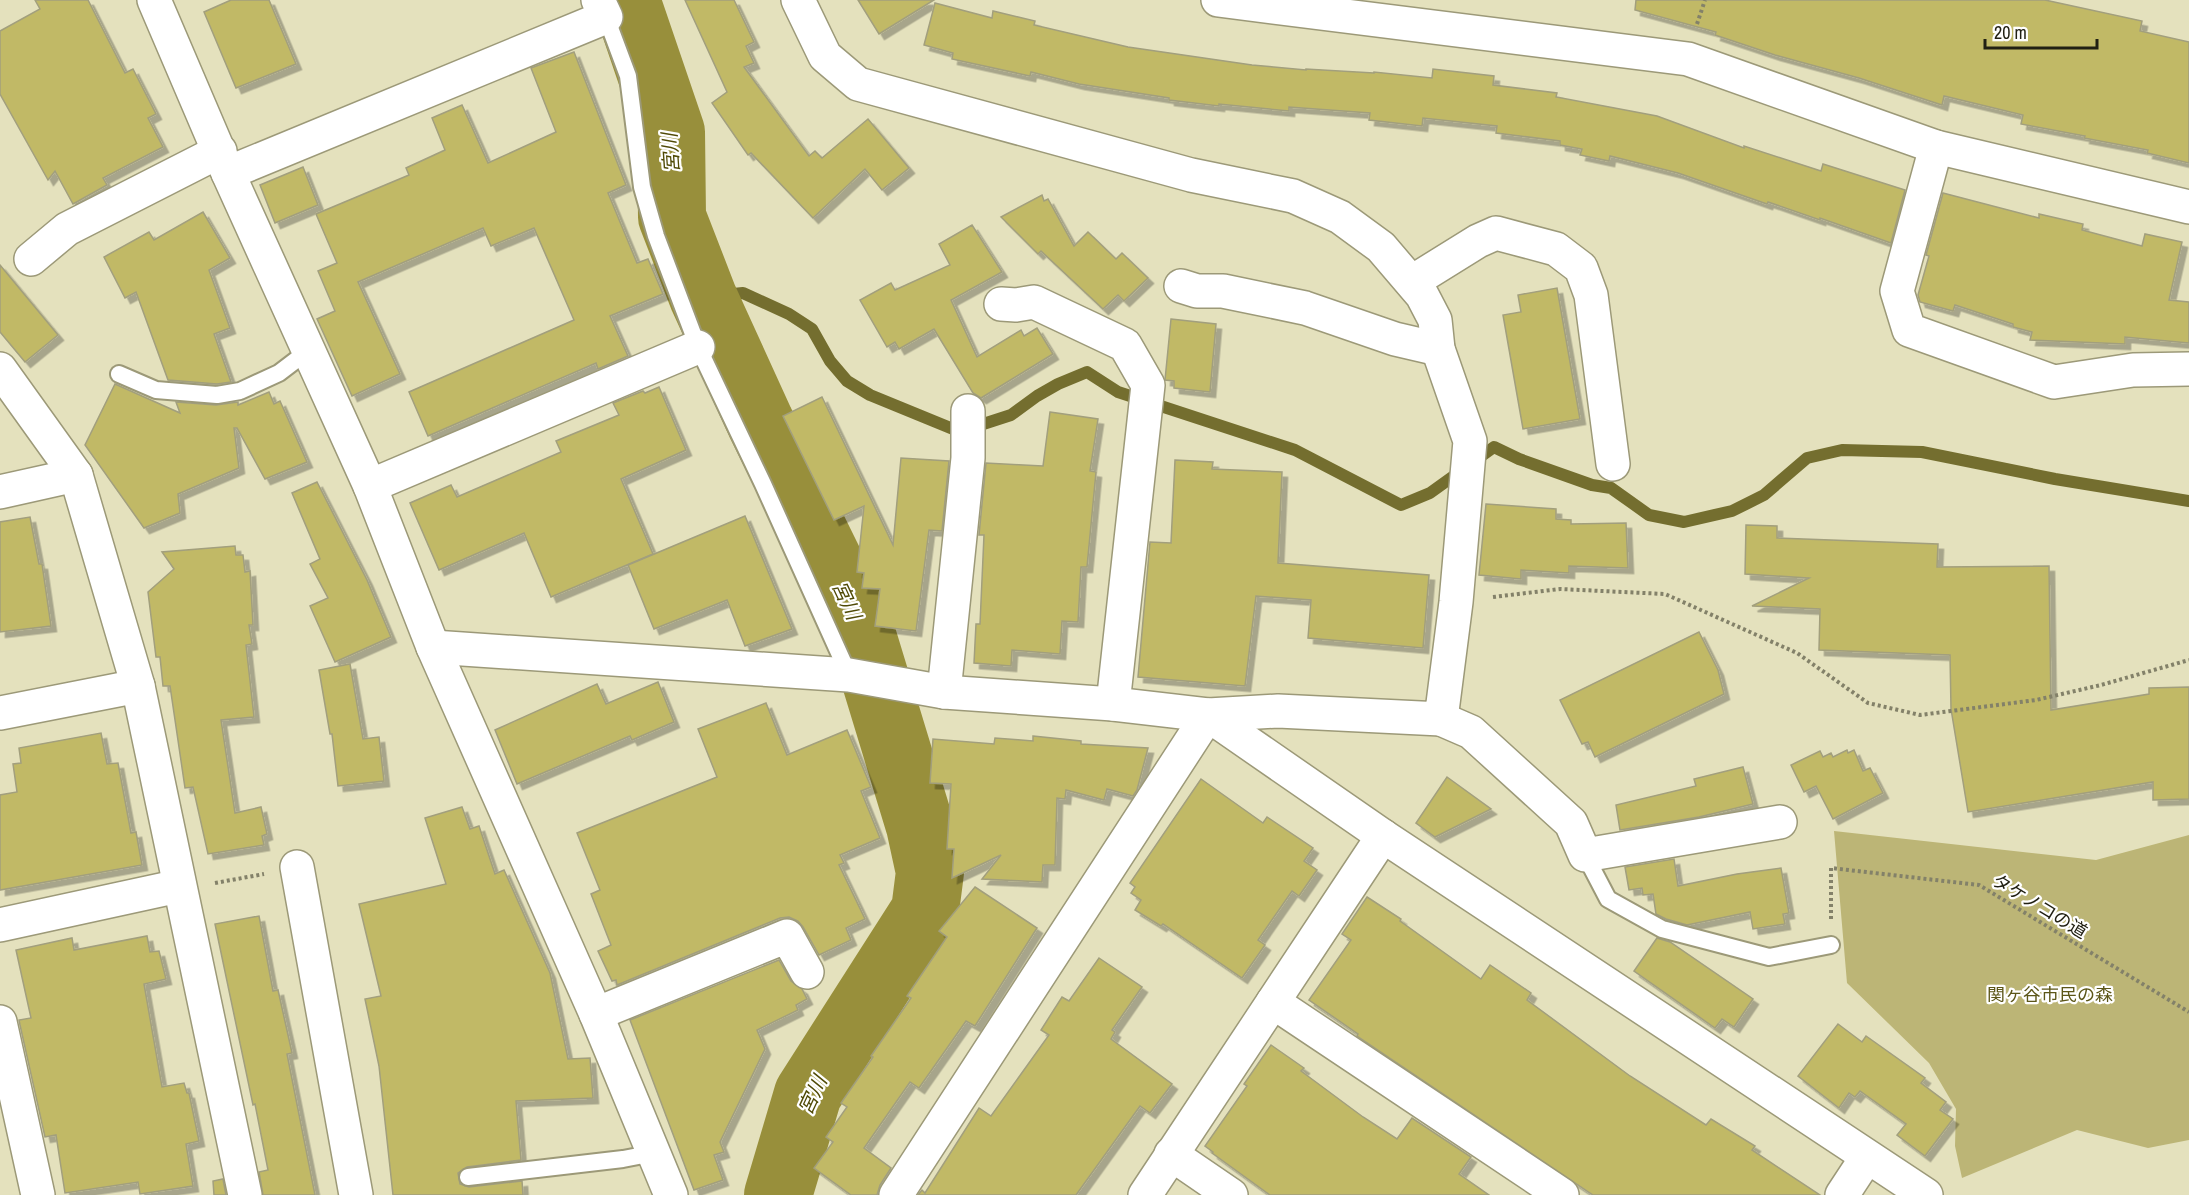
<svg xmlns="http://www.w3.org/2000/svg" width="2189" height="1195" font-family="'Archivo Narrow','Noto Sans JP',sans-serif">
  <style>
    .green { fill: #bcb576 }
    .lines { fill: none; stroke-linecap: round; stroke-linejoin: round }
    .stream { stroke: #746e2f; stroke-width: 12 }
    .river { stroke: #988f3b; stroke-width: 68 }
    .building { fill: #c1b966; stroke: #a29f7d; stroke-width: 1.5; filter: url(#shadow) }
    .service-casing { stroke: #9c9978; stroke-width: 20 }
    .minor-casing { stroke: #9c9978; stroke-width: 36 }
    .tertiary-casing { stroke: #9c9978; stroke-width: 36 }
    .path { stroke: #838169; stroke-width: 4; stroke-dasharray: 3 3; stroke-linecap: butt }
    .service { stroke: #fff; stroke-width: 16 }
    .minor { stroke: #fff; stroke-width: 33 }
    .tertiary { stroke: #fff; stroke-width: 33 }
    .labels { text-anchor: middle; dominant-baseline: central; stroke-width: 4.5; stroke-linejoin: round; paint-order: stroke }
    .street-label { font-size: 18px; fill: #212013; stroke: #fff }
    .park-label { font-size: 18px; fill: #5c5618; stroke: #fff }
    .water-label { font-size: 20px; font-style: italic; fill: #504a06; stroke: #fff }
  </style>
  <defs>
    <filter id="shadow"><feDropShadow dx="5.5" dy="5.5" stdDeviation="0" flood-color="#0004"/></filter>
  </defs>
  <rect width="100%" height="100%" fill="#e4e1bd"/>
  <!-- green -->
  <polygon class="green" points="1834,831 2096,860 2189,835 2189,1140 2148,1148 2077,1130 1962,1178 1955,1146 1956,1109 1929,1063 1847,983"/>
  <g class="lines">
    <!-- stream -->
    <polyline class="stream" points="703,297 743,293 789,314 812,329 830,361 847,381 870,395 953,429 974,427 1011,415 1037,396 1058,384 1087,372 1118,392 1295,450 1401,505 1430,493 1494,447 1519,459 1592,485 1611,488 1649,515 1684,522 1732,511 1764,495 1807,458 1842,450 1922,452 2055,479 2189,501"/>
    <!-- river -->
    <polyline class="river" points="626,0 671,132 672,217 703,297 760,422 857,619 920,826 930,872 925,911 808,1094 778,1195"/>
  </g>
  <!-- building -->
  <g class="building">
    <polygon points="35,0 88,0 125,73 133,69 156,114 148,118 163,147 103,178 107,185 73,204 55,171 48,180 0,94 0,31 40,9"/>
    <polygon points="231,0 269,0 296,64 236,88 204,12"/>
    <polygon points="685,0 734,0 754,42 746,46 754,63 744,67 809,156 815,151 822,158 868,119 909,168 882,190 865,169 813,218 751,153 748,155 712,103 727,92"/>
    <polygon points="858,0 934,0 879,34"/>
    <polygon points="1636,0 2045,0 2142,21 2140,31 2189,42 2189,163 2147,153 2148,150 2084,138 2085,136 2021,124 2023,115 1944,96 1942,105 1859,78 1775,55 1715,35 1716,32 1635,10"/>
    <polygon points="935,3 992,18 993,11 1035,21 1034,25 1128,47 1252,65 1306,70 1306,69 1374,73 1374,72 1432,78 1433,69 1494,76 1493,85 1557,93 1556,97 1657,116 1744,148 1744,146 1821,171 1823,164 1905,190 1891,243 1820,218 1820,220 1768,202 1767,204 1678,173 1610,156 1609,161 1580,155 1582,149 1560,145 1560,141 1496,133 1497,126 1423,118 1422,126 1369,120 1370,113 1289,107 1289,111 1219,104 1219,106 1169,100 1169,98 1079,84 1031,72 1030,76 952,59 953,53 924,45"/>
    <polygon points="574,52 626,185 608,193 637,263 648,259 663,294 610,316 628,356 598,369 596,363 428,436 409,392 574,320 534,228 491,246 483,228 358,282 400,374 352,396 317,319 335,311 318,271 337,263 316,214 409,175 406,168 445,150 432,118 462,105 488,163 556,132 531,68"/>
    <polygon points="303,167 318,205 275,223 260,185"/>
    <polygon points="1943,193 2039,218 2039,214 2083,224 2082,230 2142,246 2145,234 2182,242 2169,300 2189,302 2189,343 2125,337 2125,344 2030,340 2032,332 2013,327 2013,324 1955,305 1953,311 1920,302 1918,295 1929,256 1926,255"/>
    <polygon points="1042,195 1044,201 1048,199 1074,246 1088,232 1116,259 1122,253 1148,278 1124,301 1118,295 1103,309 1041,251 1038,254 1001,217"/>
    <polygon points="203,212 230,258 209,270 230,328 214,334 231,382 217,384 168,380 136,292 125,298 104,257 149,232 154,240"/>
    <polygon points="972,225 1002,272 951,300 977,357 1021,330 1024,336 1037,328 1053,354 981,398 973,393 934,329 899,349 895,342 887,347 860,300 891,283 895,290 950,265 939,244"/>
    <polygon points="0,265 58,335 25,362 0,332"/>
    <polygon points="1557,288 1580,419 1523,429 1503,315 1521,312 1518,295"/>
    <polygon points="1171,319 1216,324 1210,392 1174,388 1174,381 1165,380"/>
    <polygon points="115,384 180,413 176,402 216,405 238,402 238,405 269,392 274,404 280,401 307,462 265,479 237,428 234,428 239,468 178,494 180,513 144,528 85,445"/>
    <polygon points="659,387 686,450 621,479 653,554 551,597 524,533 439,570 410,503 451,485 457,497 561,452 556,441 619,415 613,403 643,391 645,393"/>
    <polygon points="822,397 893,545 901,458 949,461 942,531 929,530 916,631 875,626 880,589 862,588 864,573 857,572 864,506 834,520 783,416"/>
    <polygon points="1050,412 1098,419 1090,471 1096,472 1087,567 1081,567 1078,622 1062,621 1060,654 1012,650 1011,666 974,663 976,624 980,624 984,535 979,535 986,463 1043,466"/>
    <polygon points="1175,460 1213,462 1212,469 1282,472 1278,563 1429,575 1423,648 1308,638 1311,600 1256,596 1245,686 1138,677 1150,542 1171,543"/>
    <polygon points="317,482 367,580 391,637 335,662 310,606 328,598 310,564 320,559 292,493"/>
    <polygon points="1486,504 1556,509 1556,519 1571,520 1571,524 1626,523 1628,568 1569,566 1569,573 1521,570 1521,579 1479,575"/>
    <polygon points="745,516 792,629 745,646 727,600 654,629 628,565"/>
    <polygon points="30,517 39,564 42,564 51,626 0,632 0,522"/>
    <polygon points="1746,525 1777,526 1777,538 1938,544 1937,567 2049,566 2051,710 2149,694 2149,688 2189,687 2189,799 2153,800 2153,782 1968,812 1951,709 1950,655 1819,650 1820,609 1752,606 1809,578 1745,574"/>
    <polygon points="235,546 236,555 243,555 245,572 250,571 253,625 249,625 252,644 246,645 254,717 221,720 235,813 261,807 267,834 262,836 264,845 208,854 193,787 185,788 170,686 163,686 160,657 156,657 148,592 174,569 162,552"/>
    <polygon points="1699,632 1718,670 1724,694 1595,757 1588,742 1582,744 1560,700"/>
    <polygon points="350,664 363,739 379,737 384,781 338,786 332,734 330,734 319,670"/>
    <polygon points="658,682 674,722 632,740 630,736 517,784 495,730 597,684 606,704"/>
    <polygon points="766,703 787,755 847,730 871,787 861,791 880,838 840,855 844,863 839,865 865,919 846,928 851,940 819,955 803,927 798,921 789,917 780,918 617,985 616,980 612,981 598,951 611,945 591,894 600,890 577,833 717,777 698,729"/>
    <polygon points="101,733 107,764 118,763 131,833 136,832 142,865 0,890 0,795 17,792 13,764 21,763 19,748"/>
    <polygon points="1033,736 1081,741 1081,744 1148,748 1137,790 1133,796 1107,789 1104,800 1066,790 1065,799 1057,798 1055,865 1043,865 1042,882 982,879 1001,855 952,878 954,849 947,849 951,784 930,783 933,739 994,744 995,738 1033,741"/>
    <polygon points="1847,750 1848,753 1854,750 1863,771 1870,768 1883,793 1833,819 1816,786 1804,792 1791,765 1820,751 1823,757 1831,753 1833,757"/>
    <polygon points="1743,767 1753,804 1699,817 1620,830 1616,805 1696,786 1694,779"/>
    <polygon points="1447,777 1491,809 1435,837 1416,823"/>
    <polygon points="1201,779 1263,823 1267,817 1313,848 1304,861 1317,870 1299,896 1292,891 1258,940 1265,945 1242,978 1163,924 1161,926 1135,910 1141,900 1131,893 1135,887 1130,883"/>
    <polygon points="462,807 470,829 479,826 495,874 504,870 550,973 568,1059 590,1058 593,1098 516,1101 521,1160 467,1167 458,1173 460,1184 469,1187 522,1181 523,1195 393,1195 379,1066 365,999 381,996 359,904 446,884 425,818"/>
    <polygon points="1674,859 1678,886 1737,874 1781,868 1789,913 1783,914 1785,924 1753,929 1750,912 1687,925 1666,919 1656,914 1653,894 1643,895 1642,888 1629,890 1625,867"/>
    <polygon points="975,887 1037,928 975,1026 966,1021 919,1088 910,1082 864,1148 891,1168 880,1185 877,1195 851,1195 814,1168 833,1142 826,1137 847,1107 841,1103 873,1057 871,1056 911,998 907,996 947,937 939,931"/>
    <polygon points="1367,897 1401,919 1400,921 1481,979 1490,965 1531,993 1527,1000 1630,1076 1706,1125 1711,1119 1755,1146 1752,1150 1820,1195 1593,1195 1357,1036 1358,1034 1309,1000 1351,940 1342,934"/>
    <polygon points="259,916 273,991 278,990 292,1053 287,1054 315,1195 263,1195 259,1172 268,1170 255,1104 253,1105 215,924"/>
    <polygon points="147,936 150,952 159,951 166,979 144,984 162,1087 184,1083 187,1093 189,1093 199,1141 186,1144 193,1186 140,1194 138,1182 65,1193 56,1135 45,1137 20,1025 19,1020 31,1018 16,950 72,938 74,950"/>
    <polygon points="1657,938 1670,942 1753,999 1734,1027 1722,1019 1715,1028 1634,971"/>
    <polygon points="1099,958 1142,987 1112,1030 1115,1032 1111,1039 1172,1084 1150,1113 1140,1106 1076,1195 918,1195 922,1190 925,1193 979,1108 991,1116 1049,1035 1041,1030 1062,997 1069,1001"/>
    <polygon points="779,960 791,981 802,989 807,999 796,1005 798,1010 757,1030 765,1049 720,1142 724,1152 714,1155 723,1180 694,1190 630,1020"/>
    <polygon points="1838,1024 1862,1042 1866,1036 1925,1078 1921,1083 1946,1102 1940,1110 1953,1119 1925,1156 1897,1135 1906,1124 1860,1091 1855,1097 1849,1093 1839,1108 1798,1076"/>
    <polygon points="1271,1045 1304,1068 1301,1071 1363,1117 1397,1139 1412,1118 1471,1157 1459,1174 1489,1195 1270,1195 1212,1153 1213,1152 1205,1146 1247,1086 1244,1084"/>
    <polygon points="223,1179 226,1195 214,1195 213,1181"/>
  </g>
  <g class="lines">
    <defs>
      <g id="service">
        <polyline points="606,17 628,76 642,187 656,236 698,347 763,484 849,675"/>
        <polyline points="119,374 156,390 217,395 240,391 279,373 300,357 309,352"/>
        <polyline points="1585,855 1608,899 1662,929 1769,957 1831,945"/>
        <polyline points="468,1177 623,1159 654,1153"/>
      </g>
      <g id="minor">
        <polyline points="1218,0 1688,59 1936,147 2189,207"/>
        <polyline points="1936,147 1897,291 1909,330 2054,382 2133,370 2189,369"/>
        <polyline points="228,173 606,17 598,0"/>
        <polyline points="31,259 67,229 220,151"/>
        <polyline points="1412,282 1478,241 1496,233 1556,249 1581,268 1591,295 1613,464"/>
        <polyline points="1181,286 1197,291 1223,291 1305,308 1395,339 1438,349"/>
        <polyline points="1001,304 1016,305 1034,302 1125,345 1148,385 1113,704"/>
        <polyline points="0,369 76,475 138,686 245,1195"/>
        <polyline points="370,486 698,347"/>
        <polyline points="0,492 76,475"/>
        <polyline points="433,647 849,675 944,692 1113,704 1208,715 1278,711 1441,719 1456,602 1470,441 1438,349 1435,320 1422,295 1381,247 1340,217 1293,196 1191,175 858,84 825,56 798,0"/>
        <polyline points="944,692 968,458 968,411"/>
        <polyline points="1441,719 1471,732 1571,823 1585,855 1780,822"/>
        <polyline points="297,867 356,1195"/>
        <polyline points="0,925 179,886"/>
        <polyline points="1273,1002 1562,1195"/>
        <polyline points="596,1014 787,936 807,972"/>
        <polyline points="0,1022 38,1195"/>
        <polyline points="1171,1154 1231,1195"/>
      </g>
      <g id="tertiary">
        <polyline points="154,0 228,173 370,486 433,647 596,1014 671,1195"/>
        <polyline points="0,713 138,686"/>
        <polyline points="896,1195 1208,715 1383,836 1926,1195"/>
        <polyline points="1145,1195 1383,836"/>
        <polyline points="1842,1195 1867,1157"/>
      </g>
    </defs>
    <!-- service casing -->
    <use href="#service" class="service-casing"/>
    <!-- minor casing -->
    <use href="#minor" class="minor-casing"/>
    <!-- tertiary casing -->
    <use href="#tertiary" class="tertiary-casing"/>
    <!-- path -->
    <g class="path">
      <polyline points="1697,24 1705,0"/>
      <polyline points="1493,597 1560,589 1665,594 1797,653 1868,703 1920,715 2036,700 2101,685 2189,660"/>
      <polyline points="215,883 264,874"/>
      <polyline points="1831,919 1831,868 1979,885 2189,1012"/>
    </g>
    <!-- service -->
    <use href="#service" class="service"/>
    <!-- minor -->
    <use href="#minor" class="minor"/>
    <!-- tertiary -->
    <use href="#tertiary" class="tertiary"/>
  </g>
  <g class="labels">
    <!-- street labels -->
    <g class="street-label">
      <text transform="translate(2040 906) rotate(31)">タケノコの道</text>
    </g>
    <!-- park labels -->
    <g class="park-label">
      <text x="2050" y="994">関ヶ谷市民の森</text>
    </g>
    <!-- water labels -->
    <g class="water-label">
      <text transform="translate(670 153) rotate(-94)">宮川</text>
      <text transform="translate(847 600) rotate(65)">宮川</text>
      <text transform="translate(812 1095) rotate(-65)">宮川</text>
    </g>
  </g>
  <!-- scale -->
  <path d="M1985 39v9h112v-9" fill="none" stroke="#212013" stroke-width="3"/>
  <text x="1994" y="39" font-size="18" fill="#212013" stroke="#ffffff" stroke-width="4.5" paint-order="stroke">20 m</text>
</svg>
